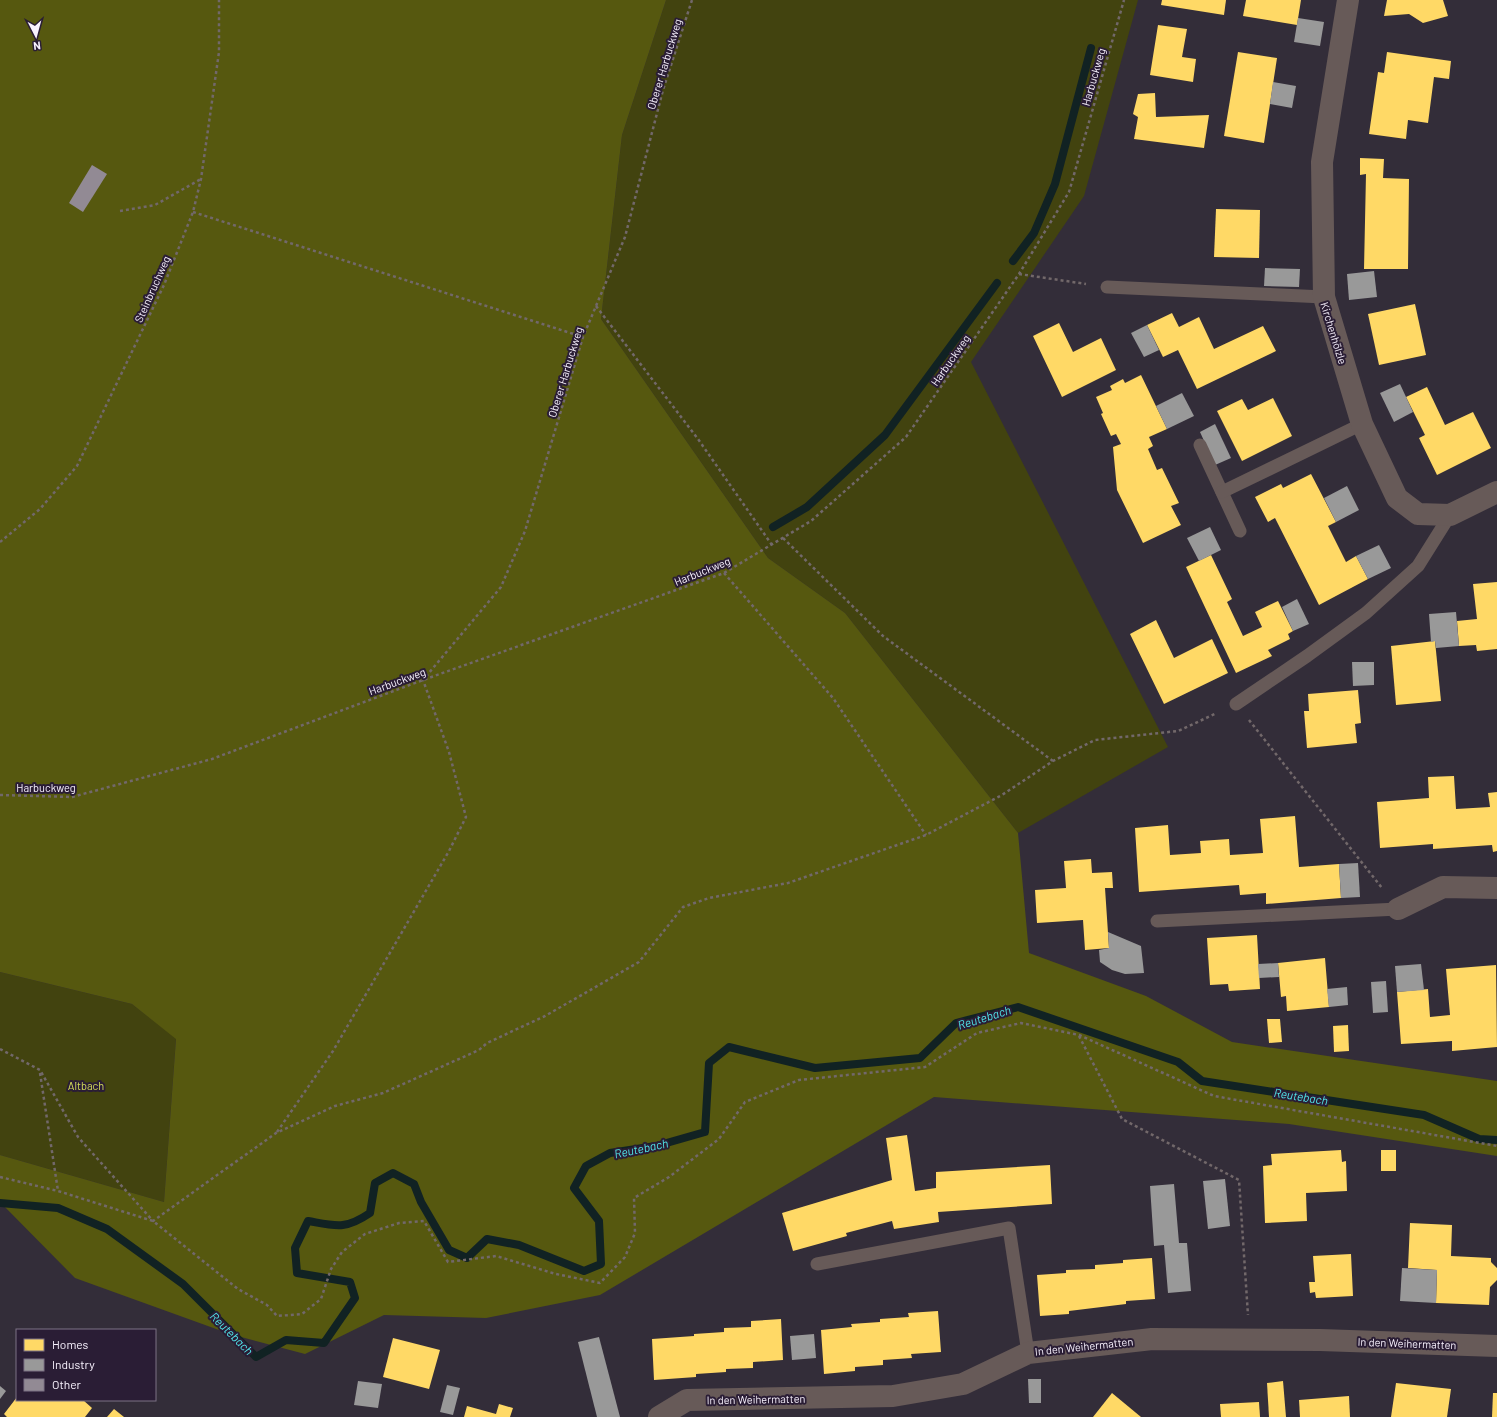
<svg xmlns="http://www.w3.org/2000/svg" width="1497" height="1417" font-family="Barlow,sans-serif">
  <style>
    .green { fill: #42430f }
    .forest { fill: #56580f }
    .homes { fill: #ffd966 }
    .industry { fill: #999 }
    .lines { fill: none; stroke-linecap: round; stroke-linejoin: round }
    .stream { stroke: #112223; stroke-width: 8 }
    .building { fill: #928a94 }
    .path { stroke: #72686a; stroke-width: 2.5; stroke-dasharray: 3 3; stroke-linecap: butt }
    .lane { stroke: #675a58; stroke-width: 13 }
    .street { stroke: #675a58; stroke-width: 22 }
    .labels { text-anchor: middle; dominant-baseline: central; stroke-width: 4; stroke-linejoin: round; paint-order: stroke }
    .street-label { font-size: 11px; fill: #f8f2fe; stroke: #2a1d35 }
    .park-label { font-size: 11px; fill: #d5de59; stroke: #2a1d35 }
    .water-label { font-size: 12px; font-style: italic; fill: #51e5e9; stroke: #2a1d35 }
  </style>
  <rect width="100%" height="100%" fill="#332d39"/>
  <!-- green -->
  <g class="green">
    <polygon points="666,0 1138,0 1084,196 971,362 1168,747 1018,833 845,613 768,558 601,319 622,135"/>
    <polygon points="0,972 132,1004 176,1038 164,1202 0,1155"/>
  </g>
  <!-- forest -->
  <polygon class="forest" points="0,0 666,0 622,135 601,319 768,558 845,613 1018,833 1029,953 1146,996 1232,1042 1497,1081 1497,1156 1289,1124 934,1097 600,1295 486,1318 384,1315 305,1354 230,1334 75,1278 0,1202 0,1155 164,1202 176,1039 132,1004 0,972"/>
  <!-- homes -->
  <g class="homes">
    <polygon points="1162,0 1226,0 1224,15 1161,5"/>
    <polygon points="1246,0 1301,0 1297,25 1243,16"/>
    <polygon points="1387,0 1443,0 1448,16 1423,23 1409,14 1384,16"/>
    <polygon points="1158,25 1187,29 1182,57 1196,59 1193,82 1150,75"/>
    <polygon points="1238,52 1277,58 1264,143 1224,136"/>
    <polygon points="1387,52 1451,61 1449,79 1434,77 1428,123 1408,120 1406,139 1369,134 1378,72 1384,73"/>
    <polygon points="1155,93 1156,117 1209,115 1204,148 1134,139 1138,117 1133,114 1138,94"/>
    <polygon points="1360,158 1384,159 1383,178 1409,179 1408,269 1364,269 1366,174 1360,175"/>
    <polygon points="1216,209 1260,210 1259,258 1214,257"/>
    <polygon points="1415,304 1426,355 1379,365 1368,314"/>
    <polygon points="1172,313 1179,327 1199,317 1214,349 1263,326 1276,351 1197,389 1178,350 1163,357 1147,325"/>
    <polygon points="1059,323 1073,352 1101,338 1116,370 1062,397 1033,336"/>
    <polygon points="1141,375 1167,429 1149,437 1153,446 1148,449 1157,470 1162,468 1179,503 1171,506 1181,525 1143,543 1117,490 1113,447 1121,444 1116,434 1111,436 1101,414 1103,413 1096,397 1112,390 1110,386 1123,379 1125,383"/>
    <polygon points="1427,387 1445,425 1473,412 1491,448 1437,475 1419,438 1425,435 1406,397"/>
    <polygon points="1273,398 1292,436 1242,461 1217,411 1242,399 1248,410"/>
    <polygon points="1311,474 1336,522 1328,526 1346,562 1356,556 1368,579 1319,605 1275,518 1268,522 1255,497 1281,484 1283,488"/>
    <polygon points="1211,555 1232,599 1227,602 1243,636 1262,627 1255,612 1278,601 1293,631 1288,634 1290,639 1268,650 1272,656 1236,673 1186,567"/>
    <polygon points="1497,582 1497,649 1477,651 1476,645 1459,646 1457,621 1477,619 1473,584"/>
    <polygon points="1156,620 1174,658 1212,639 1228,673 1164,704 1130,634"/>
    <polygon points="1435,641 1441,701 1396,705 1391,646"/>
    <polygon points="1358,690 1361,723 1355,724 1357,743 1307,748 1304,711 1309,711 1308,694"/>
    <polygon points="1454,776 1456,809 1490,807 1488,793 1497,792 1497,851 1493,852 1492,845 1433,849 1433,844 1380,848 1377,802 1429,798 1428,777"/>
    <polygon points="1295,816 1299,867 1339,864 1341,898 1266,904 1266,893 1240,895 1239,885 1139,892 1135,828 1168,825 1170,855 1201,853 1200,841 1229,839 1230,855 1263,853 1260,819"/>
    <polygon points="1091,859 1092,873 1112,872 1113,888 1105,888 1109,948 1085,950 1083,920 1037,923 1035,890 1066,888 1064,861"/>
    <polygon points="1257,935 1260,989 1229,991 1228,984 1210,985 1207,938"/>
    <polygon points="1325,958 1329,1007 1287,1011 1286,996 1281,997 1278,963"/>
    <polygon points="1496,965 1497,1047 1452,1051 1452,1041 1401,1044 1397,992 1428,989 1430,1017 1450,1015 1446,969"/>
    <polygon points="1267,1019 1280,1019 1282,1042 1269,1043"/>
    <polygon points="1348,1025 1349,1051 1334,1052 1333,1026"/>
    <polygon points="907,1135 915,1191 936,1188 936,1172 1050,1165 1052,1204 938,1212 939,1222 894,1229 892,1221 846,1233 847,1236 793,1251 782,1213 892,1180 886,1138"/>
    <polygon points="1341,1150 1342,1162 1346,1161 1347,1191 1306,1193 1307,1221 1265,1223 1263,1166 1272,1165 1271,1154"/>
    <rect x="1381" y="1150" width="15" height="21"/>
    <polygon points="1410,1223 1452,1225 1451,1256 1491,1258 1491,1262 1497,1268 1497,1280 1490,1287 1489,1305 1436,1303 1437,1270 1408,1268"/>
    <polygon points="1351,1254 1353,1296 1316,1298 1315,1292 1310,1293 1309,1282 1315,1282 1313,1256"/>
    <polygon points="1152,1258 1155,1299 1126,1301 1126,1304 1069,1311 1069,1314 1040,1316 1037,1275 1066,1273 1066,1270 1095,1269 1095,1265 1123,1263 1123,1260"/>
    <polygon points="938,1311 941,1352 911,1354 912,1358 883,1360 883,1365 855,1367 855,1371 824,1374 821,1330 852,1327 851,1324 880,1322 880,1319 909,1317 908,1313"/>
    <polygon points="781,1319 783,1360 753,1362 753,1368 726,1369 726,1372 696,1374 696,1377 654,1380 652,1339 694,1336 694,1334 724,1332 724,1328 751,1327 751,1321"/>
    <polygon points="393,1338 440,1350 429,1389 383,1377"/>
    <polygon points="1283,1381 1286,1417 1269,1417 1267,1383"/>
    <polygon points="1396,1383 1451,1389 1447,1417 1391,1417"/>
    <polygon points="1112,1393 1141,1417 1093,1417"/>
    <polygon points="1493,1393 1497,1393 1497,1417 1492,1417"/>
    <polygon points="1349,1396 1350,1417 1300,1417 1299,1400"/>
    <polygon points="17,1397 17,1400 61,1401 83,1400 92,1408 85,1417 7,1417 4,1414"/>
    <polygon points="1259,1402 1260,1417 1221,1417 1220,1404"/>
    <polygon points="499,1404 513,1408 510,1417 464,1417 467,1406 496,1414"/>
    <polygon points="114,1409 124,1417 107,1417"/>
  </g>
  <!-- industry -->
  <g class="industry">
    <polygon points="1298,18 1324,22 1320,46 1294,42"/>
    <polygon points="1273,82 1296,86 1292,108 1270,104"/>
    <polygon points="1265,268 1300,269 1299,287 1264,286"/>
    <polygon points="1374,271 1377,297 1349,300 1347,274"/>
    <polygon points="1147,325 1159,350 1144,357 1131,333"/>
    <polygon points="1400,384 1413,412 1394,422 1380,393"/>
    <polygon points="1182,393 1194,416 1167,429 1156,406"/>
    <polygon points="1215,424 1231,458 1215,465 1200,432"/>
    <polygon points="1347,486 1359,510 1336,522 1324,498"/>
    <polygon points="1210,527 1221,550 1199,561 1187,538"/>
    <polygon points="1379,545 1391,568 1368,579 1356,556"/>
    <polygon points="1297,599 1309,624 1293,631 1282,607"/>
    <polygon points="1456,612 1459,646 1436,648 1435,641 1431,642 1429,614"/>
    <polygon points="1352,662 1374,662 1374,685 1353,686"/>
    <polygon points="1358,863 1360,897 1341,898 1339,864"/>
    <polygon points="1108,932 1141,946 1144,973 1125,974 1112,970 1100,962 1099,950 1109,948"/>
    <polygon points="1278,963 1279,977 1259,978 1258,964"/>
    <polygon points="1421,964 1424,990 1397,992 1395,966"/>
    <polygon points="1386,981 1388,1012 1373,1013 1371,982"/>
    <polygon points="1347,987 1348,1005 1329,1007 1327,989"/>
    <polygon points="1225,1179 1230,1226 1208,1229 1203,1181"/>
    <polygon points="1174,1184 1179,1243 1187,1243 1191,1291 1168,1293 1164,1245 1154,1246 1150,1186"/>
    <polygon points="1402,1268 1437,1270 1436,1303 1400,1301"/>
    <polygon points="814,1334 816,1358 792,1360 790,1336"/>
    <polygon points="599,1337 620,1417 597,1417 578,1342"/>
    <polygon points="1028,1379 1041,1379 1041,1403 1029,1403"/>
    <polygon points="358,1381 382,1384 378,1408 354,1405"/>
    <polygon points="447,1385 460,1388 453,1415 440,1412"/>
    <polygon points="0,1386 6,1391 0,1399"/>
  </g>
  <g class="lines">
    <!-- stream -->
    <g class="stream">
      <polyline points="1013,261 1034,233 1055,184 1091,48"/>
      <polyline points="773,527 807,507 885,435 997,283"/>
      <path d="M0 1203 58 1208 107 1229 183 1284 256 1357 286 1340 324 1343 355 1298 350 1282 297 1273 295 1248 308 1221C336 1226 345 1230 370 1213L375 1183 393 1173 414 1184 421 1202 449 1250 467 1258 487 1239 519 1245 584 1271 601 1264 599 1221 574 1188 586 1166 610 1153 656 1146 705 1132 709 1063 729 1047 815 1068 920 1058 956 1023 1018 1007 1178 1062 1202 1081 1424 1115 1479 1139 1497 1140"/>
    </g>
  </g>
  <!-- building -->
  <polygon class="building" points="92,165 107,174 83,212 69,203"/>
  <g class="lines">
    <!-- path -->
    <g class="path">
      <polyline points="120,211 155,205 201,179"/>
      <polyline points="193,212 583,337"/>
      <polyline points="1019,274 1086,284"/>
      <polyline points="596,306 698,439 772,545"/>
      <polyline points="783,538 883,636 1053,761"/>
      <polyline points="0,542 40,509 77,466 164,285 193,212 201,179 219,52 219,0"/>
      <polyline points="724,573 833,698 926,835"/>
      <polyline points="1249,720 1382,888"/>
      <polyline points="0,795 72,797 212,759 423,680 724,573 811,521 906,437 1019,274 1069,192 1124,0"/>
      <polyline points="1079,1036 1122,1119 1239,1180 1248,1315"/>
      <polyline points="0,1049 40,1070 78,1137 153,1221 276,1133 335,1106 383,1093 479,1050 487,1043 545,1016 639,962 683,907 709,898 788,883 926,835 1002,795 1053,761 1095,740 1178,731 1217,713"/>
      <polyline points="40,1073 58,1191"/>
      <polyline points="277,1132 333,1051 449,851 466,817 449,752 423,680 501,587 525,531 583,337 625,237 663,90 692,0"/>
      <polyline points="0,1177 58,1191 153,1221 238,1289 267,1305 277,1316 302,1314 321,1299 331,1269 342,1252 365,1234 399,1223 424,1221 448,1262 496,1256 556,1274 600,1283 625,1257 635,1233 634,1198 669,1177 719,1139 745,1102 799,1080 925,1067 977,1033 1021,1023 1079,1035 1214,1096 1497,1146"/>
    </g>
    <!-- lane -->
    <g class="lane">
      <polyline points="1107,287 1324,297"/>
      <polyline points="1200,445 1240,531"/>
      <polyline points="1222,492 1362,424"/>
      <polyline points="1236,704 1307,656 1366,613 1418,566 1450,515"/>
      <polyline points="1157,921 1398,909"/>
      <polyline points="817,1264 1009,1228 1028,1353"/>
    </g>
    <!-- street -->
    <g class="street">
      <polyline points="1348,0 1322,162 1324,297 1362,424 1397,498 1418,514 1450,515 1497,492"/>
      <polyline points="1398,909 1443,887 1497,888"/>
      <polyline points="659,1417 687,1400 893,1396 963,1384 1028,1353 1152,1339 1320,1340 1497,1346"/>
    </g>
  </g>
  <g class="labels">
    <!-- street labels -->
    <g class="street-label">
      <text transform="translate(664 64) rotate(-73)">Oberer Harbuckweg</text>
      <text transform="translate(1093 77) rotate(-74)">Harbuckweg</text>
      <text transform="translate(152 289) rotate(-66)">Steinbruchweg</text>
      <text transform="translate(1334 333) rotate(73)">Kirchenhölzle</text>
      <text transform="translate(950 360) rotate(-55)">Harbuckweg</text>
      <text transform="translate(565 372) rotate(-73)">Oberer Harbuckweg</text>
      <text transform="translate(702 571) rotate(-22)">Harbuckweg</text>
      <text transform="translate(397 681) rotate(-20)">Harbuckweg</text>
      <text x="46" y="787">Harbuckweg</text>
      <text transform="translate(1407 1343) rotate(2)">In den Weihermatten</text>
      <text transform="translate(1084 1346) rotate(-6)">In den Weihermatten</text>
      <text transform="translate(756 1399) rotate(-1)">In den Weihermatten</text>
    </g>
    <!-- park labels -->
    <g class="park-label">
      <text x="86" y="1085">Altbach</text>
    </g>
    <!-- water labels -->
    <g class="water-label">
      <text transform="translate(984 1017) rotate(-17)">Reutebach</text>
      <text transform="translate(1301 1096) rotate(9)">Reutebach</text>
      <text transform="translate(641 1148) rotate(-12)">Reutebach</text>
      <text transform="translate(232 1333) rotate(45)">Reutebach</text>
    </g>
  </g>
  <!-- legend -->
  <rect x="16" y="1329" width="140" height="72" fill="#2a1d35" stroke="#7c7285"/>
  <rect x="24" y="1339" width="20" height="12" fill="#ffd966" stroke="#7c7285"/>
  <text x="52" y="1349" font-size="12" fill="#f8f2fe">Homes</text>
  <rect x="24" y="1359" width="20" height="12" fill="#999999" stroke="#7c7285"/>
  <text x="52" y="1369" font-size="12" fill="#f8f2fe">Industry</text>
  <rect x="24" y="1379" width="20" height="12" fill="#928a94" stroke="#7c7285"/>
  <text x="52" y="1389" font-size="12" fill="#f8f2fe">Other</text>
  <!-- north arrow -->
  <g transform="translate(36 36) rotate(174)" stroke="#2a1d35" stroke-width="3" paint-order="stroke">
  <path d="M0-3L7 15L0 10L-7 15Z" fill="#f8f2fe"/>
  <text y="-6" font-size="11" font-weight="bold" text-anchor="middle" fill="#f8f2fe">N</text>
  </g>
</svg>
